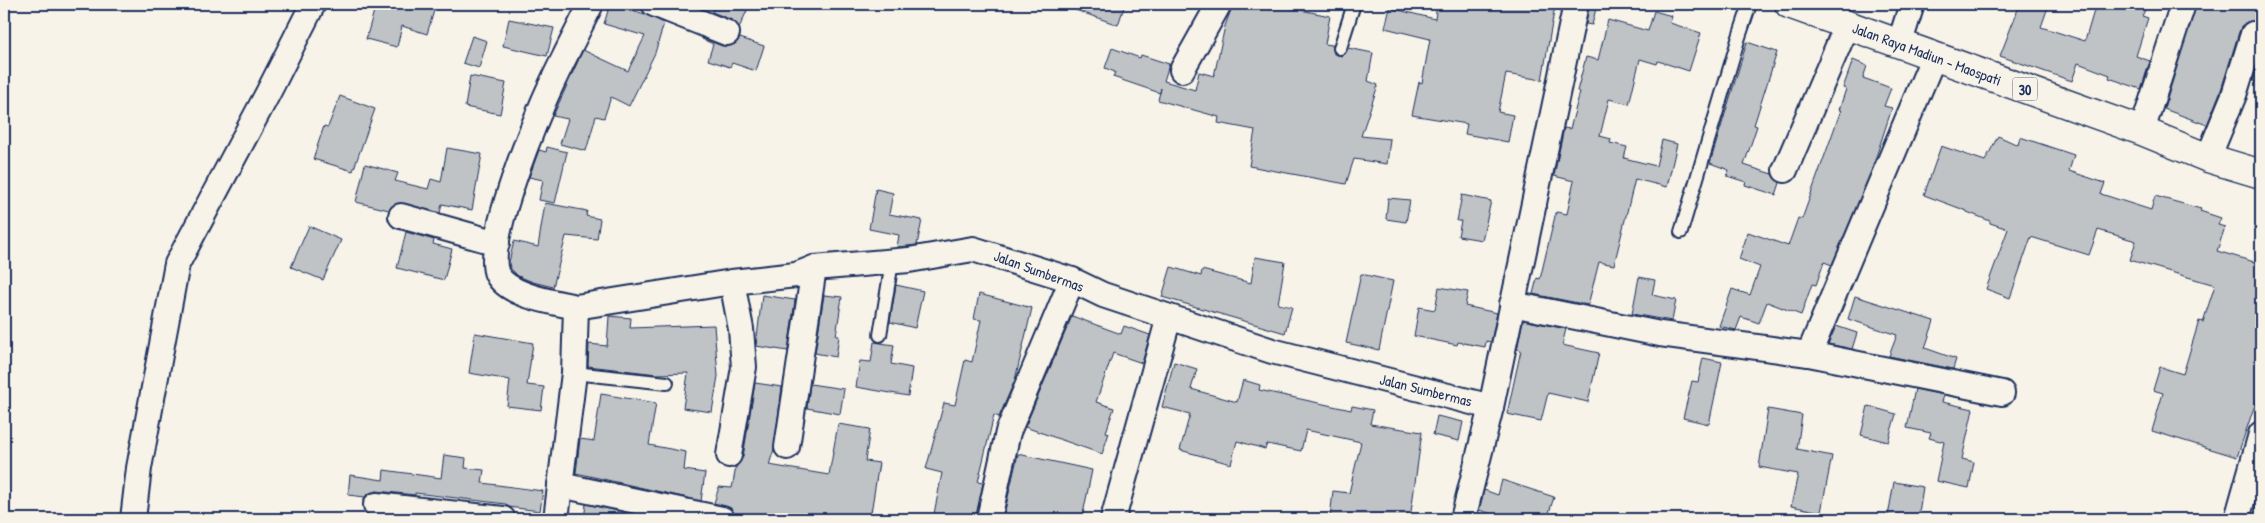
<svg xmlns="http://www.w3.org/2000/svg" width="2265" height="523" font-family="'Patrick Hand',sans-serif">
  <style>
    .building { fill: #c0c3c5; stroke: #1b2f5e }
    .lines { fill: none; stroke-linecap: round; stroke-linejoin: round }
    .service-casing { stroke: #1b2f5e; stroke-width: 16 }
    .minor-casing { stroke: #1b2f5e; stroke-width: 28 }
    .trunk-casing { stroke: #1b2f5e; stroke-width: 31 }
    .service { stroke: #f7f3e8; stroke-width: 12 }
    .minor { stroke: #f7f3e8; stroke-width: 24 }
    .trunk { stroke: #f7f3e8; stroke-width: 28 }
    .labels { text-anchor: middle; dominant-baseline: central; stroke-width: 4.5; stroke-linejoin: round; paint-order: stroke }
    .shield { fill: #f7f3e8; stroke: #5d6a87; stroke-width: 1 }
    .shield-label { font-size: 14px; font-weight: bold; fill: #1b2f5e }
    .street-label { font-size: 15px; fill: #1b2f5e; stroke: #f7f3e8 }
  </style>
  <rect width="100%" height="100%" fill="#f7f3e8"/>
  <filter id="ink" filterUnits="userSpaceOnUse"><feTurbulence type="fractalNoise" baseFrequency=".02" numOctaves="2"/><feDisplacementMap in="SourceGraphic" scale="10" xChannelSelector="R" yChannelSelector="G"/><feConvolveMatrix kernelMatrix="1 2 1 2 8 2 1 2 1" color-interpolation-filters="sRGB"/></filter>
  <g filter="url(#ink)">
    <!-- building -->
    <g class="building">
      <polygon points="376,4 436,4 427,34 402,26 397,47 366,39"/>
      <polygon points="610,4 645,14 664,23 655,53 629,106 611,97 604,118 596,116 586,151 560,144 568,119 553,116 583,50 628,71 645,36 604,24"/>
      <polygon points="715,4 750,4 739,28 732,20 712,12"/>
      <polygon points="1064,4 1125,4 1118,25 1064,6"/>
      <polygon points="1233,4 1271,4 1330,16 1325,44 1332,45 1334,54 1342,56 1348,48 1373,53 1368,81 1378,85 1361,136 1390,139 1387,164 1354,159 1346,184 1249,166 1255,130 1218,123 1219,117 1158,100 1161,88 1160,93 1113,77 1115,72 1105,68 1112,48 1140,58 1141,55 1169,64 1164,81 1195,90 1199,72 1214,76 1225,26"/>
      <polygon points="1437,4 1541,4 1555,6 1542,80 1506,74 1498,112 1513,115 1508,142 1465,134 1467,124 1412,115 1419,82 1422,83 1430,39 1385,28 1390,8 1435,19"/>
      <polygon points="1589,4 1597,4 1592,25 1586,24"/>
      <polygon points="2020,4 2039,4 2048,7 2041,27 2085,41 2096,4 2148,4 2142,16 2148,18 2136,56 2150,61 2141,89 2109,78 2110,75 2078,63 2072,81 2000,56"/>
      <polygon points="2196,4 2261,4 2261,23 2250,21 2240,29 2221,90 2207,125 2164,109"/>
      <polygon points="1654,11 1672,16 1670,23 1701,33 1689,71 1658,61 1657,64 1640,59 1629,104 1609,99 1600,136 1611,139 1610,143 1627,147 1624,158 1656,166 1662,140 1677,144 1667,187 1635,179 1614,265 1599,262 1588,305 1533,294 1537,278 1540,279 1556,212 1567,214 1574,181 1554,176 1564,128 1570,129 1580,92 1577,91 1586,57 1598,60 1608,20 1648,31"/>
      <polygon points="509,19 554,28 547,56 503,46"/>
      <polygon points="472,36 487,41 479,68 463,63"/>
      <polygon points="702,38 722,46 729,46 735,44 740,38 764,46 756,71 732,63 730,67 708,60 713,44 702,39"/>
      <polygon points="1747,42 1777,52 1754,125 1757,126 1744,165 1772,174 1780,183 1776,195 1745,185 1746,182 1727,176 1729,170 1710,163"/>
      <polygon points="2261,54 2261,84 2253,81"/>
      <polygon points="1853,60 1867,66 1863,78 1891,88 1884,106 1892,108 1871,172 1832,265 1824,262 1816,285 1812,284 1801,315 1767,302 1759,323 1741,317 1736,330 1719,326 1732,289 1750,295 1760,267 1739,259 1748,232 1788,246 1798,218 1802,219 1841,110 1839,110 1846,89 1843,88"/>
      <polygon points="470,76 506,83 500,114 465,107"/>
      <polygon points="340,96 375,109 353,171 313,159 324,126 328,127"/>
      <polygon points="1998,136 2018,145 2020,137 2074,155 2069,171 2105,183 2101,194 2151,210 2155,196 2201,209 2200,211 2221,218 2218,225 2225,227 2217,251 2261,264 2261,387 2237,457 2152,431 2163,393 2153,390 2160,367 2183,374 2199,321 2203,322 2215,285 2130,260 2136,241 2098,230 2089,255 2031,237 2010,298 1986,289 2008,229 1990,223 1990,221 1967,212 1967,211 1924,195 1941,146 1985,161"/>
      <polygon points="547,147 567,152 555,203 539,200 543,180 529,177 539,150 546,152"/>
      <polygon points="447,148 482,154 472,210 442,204 440,213 398,203 389,210 356,202 365,164 398,173 395,181 428,189 431,179 441,182"/>
      <polygon points="876,189 893,193 889,214 922,220 917,245 897,247 899,235 869,229"/>
      <polygon points="1462,195 1491,201 1482,240 1458,236 1461,221 1457,221"/>
      <polygon points="1388,198 1410,200 1406,222 1386,219"/>
      <polygon points="545,203 587,211 586,216 600,219 597,239 566,236 553,287 533,282 518,276 510,268 509,262 514,241 538,247"/>
      <polygon points="309,226 341,240 323,280 291,267"/>
      <polygon points="406,232 434,240 433,244 452,249 444,280 397,268"/>
      <polygon points="1255,257 1285,262 1278,304 1292,307 1285,333 1162,297 1171,267 1201,276 1202,270 1251,283"/>
      <polygon points="1361,274 1393,281 1379,350 1346,343"/>
      <polygon points="1639,277 1655,280 1652,295 1676,300 1672,321 1632,314"/>
      <polygon points="896,285 923,291 915,328 890,322"/>
      <polygon points="1439,287 1468,292 1465,306 1497,313 1491,342 1486,341 1485,347 1458,342 1457,345 1414,336 1419,307 1435,310"/>
      <polygon points="979,294 1032,308 1015,380 999,417 994,415 978,482 983,483 976,519 933,519 942,473 926,469 944,403 955,405 965,360 972,362 981,320 974,319"/>
      <polygon points="762,295 795,300 788,351 756,346"/>
      <polygon points="824,295 842,297 836,336 839,336 836,357 815,353"/>
      <polygon points="1855,296 1934,321 1925,348 1956,359 1953,369 1889,356 1897,335 1848,319"/>
      <polygon points="609,316 631,318 630,328 714,325 718,376 712,412 683,408 688,373 657,374 588,366 589,344 607,346"/>
      <polygon points="1072,316 1121,334 1124,326 1150,335 1142,363 1113,353 1096,402 1114,408 1106,432 1109,433 1102,454 1025,427"/>
      <polygon points="1523,320 1566,329 1562,345 1599,353 1588,402 1548,393 1541,421 1507,414 1521,350 1517,349"/>
      <polygon points="1836,326 1857,333 1852,349 1828,344"/>
      <polygon points="475,333 533,343 527,385 544,387 541,410 507,406 510,380 469,373"/>
      <polygon points="874,342 894,345 891,364 912,368 908,396 856,387 860,361 871,362"/>
      <polygon points="1703,358 1722,362 1709,424 1683,418 1692,381 1698,382"/>
      <polygon points="1174,362 1197,369 1191,389 1237,402 1243,380 1260,385 1259,390 1351,410 1352,406 1373,410 1370,424 1422,432 1410,519 1330,519 1333,491 1349,493 1361,442 1306,430 1301,451 1267,444 1265,449 1237,441 1231,464 1180,450 1190,414 1162,407"/>
      <polygon points="755,383 782,387 774,449 769,465 829,475 838,424 870,429 865,461 879,463 870,519 752,519 735,516 731,508 714,503 719,487 732,488 736,467 743,457"/>
      <polygon points="810,384 844,389 840,414 807,408"/>
      <polygon points="1915,389 1944,395 1942,402 1973,409 1962,459 1974,462 1969,488 1936,481 1944,442 1929,438 1931,433 1907,428"/>
      <polygon points="601,394 656,403 649,445 686,452 684,470 705,473 701,501 576,473 580,439 594,441"/>
      <polygon points="1868,406 1896,414 1888,442 1861,435"/>
      <polygon points="1768,409 1802,415 1797,449 1832,456 1821,512 1791,506 1798,474 1759,467"/>
      <polygon points="1437,416 1463,422 1459,441 1433,435"/>
      <polygon points="1018,454 1092,470 1082,519 1003,519"/>
      <polygon points="444,455 466,458 465,468 484,470 482,483 543,491 540,511 508,507 506,504 415,493 415,495 377,491 370,493 365,497 348,495 350,475 383,480 384,470 441,478"/>
      <polygon points="1502,480 1554,497 1547,519 1509,519 1479,510 1484,490 1498,495"/>
      <polygon points="1894,482 1923,487 1918,519 1888,516"/>
      <polygon points="586,504 636,515 636,519 584,519"/>
    </g>
    <g class="lines">
      <defs>
        <g id="service">
          <polyline points="1340,48 1354,4"/>
          <polyline points="1681,232 1738,40 1750,4"/>
          <polyline points="880,335 892,262"/>
          <polyline points="574,373 667,383"/>
        </g>
        <g id="minor">
          <polyline points="654,4 727,33"/>
          <polyline points="1900,42 1912,4"/>
          <polyline points="1182,70 1219,4"/>
          <polyline points="2142,131 2183,4"/>
          <polyline points="2208,158 2234,95 2253,34"/>
          <polyline points="1785,170 1847,25"/>
          <polyline points="401,216 497,243"/>
          <polyline points="1512,304 1660,334 1809,354 2002,393"/>
          <polyline points="576,307 732,282 796,275 814,268 909,260 973,249 1072,280 1103,295 1272,351 1491,407"/>
          <polyline points="1809,354 1934,56"/>
          <polyline points="787,447 814,268"/>
          <polyline points="729,455 744,367 741,329 732,282"/>
          <polyline points="560,485 722,519"/>
          <polyline points="376,505 503,519"/>
          <polyline points="133,519 139,468 177,264 268,93 313,4"/>
          <path d="M556 519 574 373 576 307C554 302 508 296 497 274 484 247 530 134 543 103 557 70 575 37 591 4"/>
          <polyline points="989,519 1008,432 1072,280"/>
          <polyline points="1113,519 1169,317"/>
          <polyline points="1463,519 1491,407 1576,4"/>
          <polyline points="2237,519 2261,434"/>
        </g>
        <polyline id="trunk" points="1789,4 2142,131 2208,158 2261,174"/>
      </defs>
      <!-- service casing -->
      <use href="#service" class="service-casing"/>
      <!-- minor casing -->
      <use href="#minor" class="minor-casing"/>
      <!-- trunk casing -->
      <use href="#trunk" class="trunk-casing"/>
      <!-- service -->
      <use href="#service" class="service"/>
      <!-- minor -->
      <use href="#minor" class="minor"/>
      <!-- trunk -->
      <use href="#trunk" class="trunk"/>
    </g>
  </g>
  <g class="labels">
    <!-- shield labels -->
    <rect class="shield" x="2012.5" y="77.5" width="25" height="23" rx="4"/>
    <g class="shield-label">
      <text x="2025" y="89">30</text>
    </g>
    <!-- street labels -->
    <g class="street-label">
      <text transform="translate(1927 54) rotate(20)">Jalan Raya Madiun - Maospati</text>
      <text transform="translate(1039 271) rotate(20)">Jalan Sumbermas</text>
      <text transform="translate(1426 390) rotate(14)">Jalan Sumbermas</text>
    </g>
  </g>
  <!-- margin -->
  <rect width="2265" height="523" fill="none" stroke="#f7f3e8" stroke-width="20"/>
  <rect x="10" y="10" width="2245" height="503" fill="none" stroke="#1b2f5e" stroke-width="2" filter="url(#ink)"/>
</svg>
